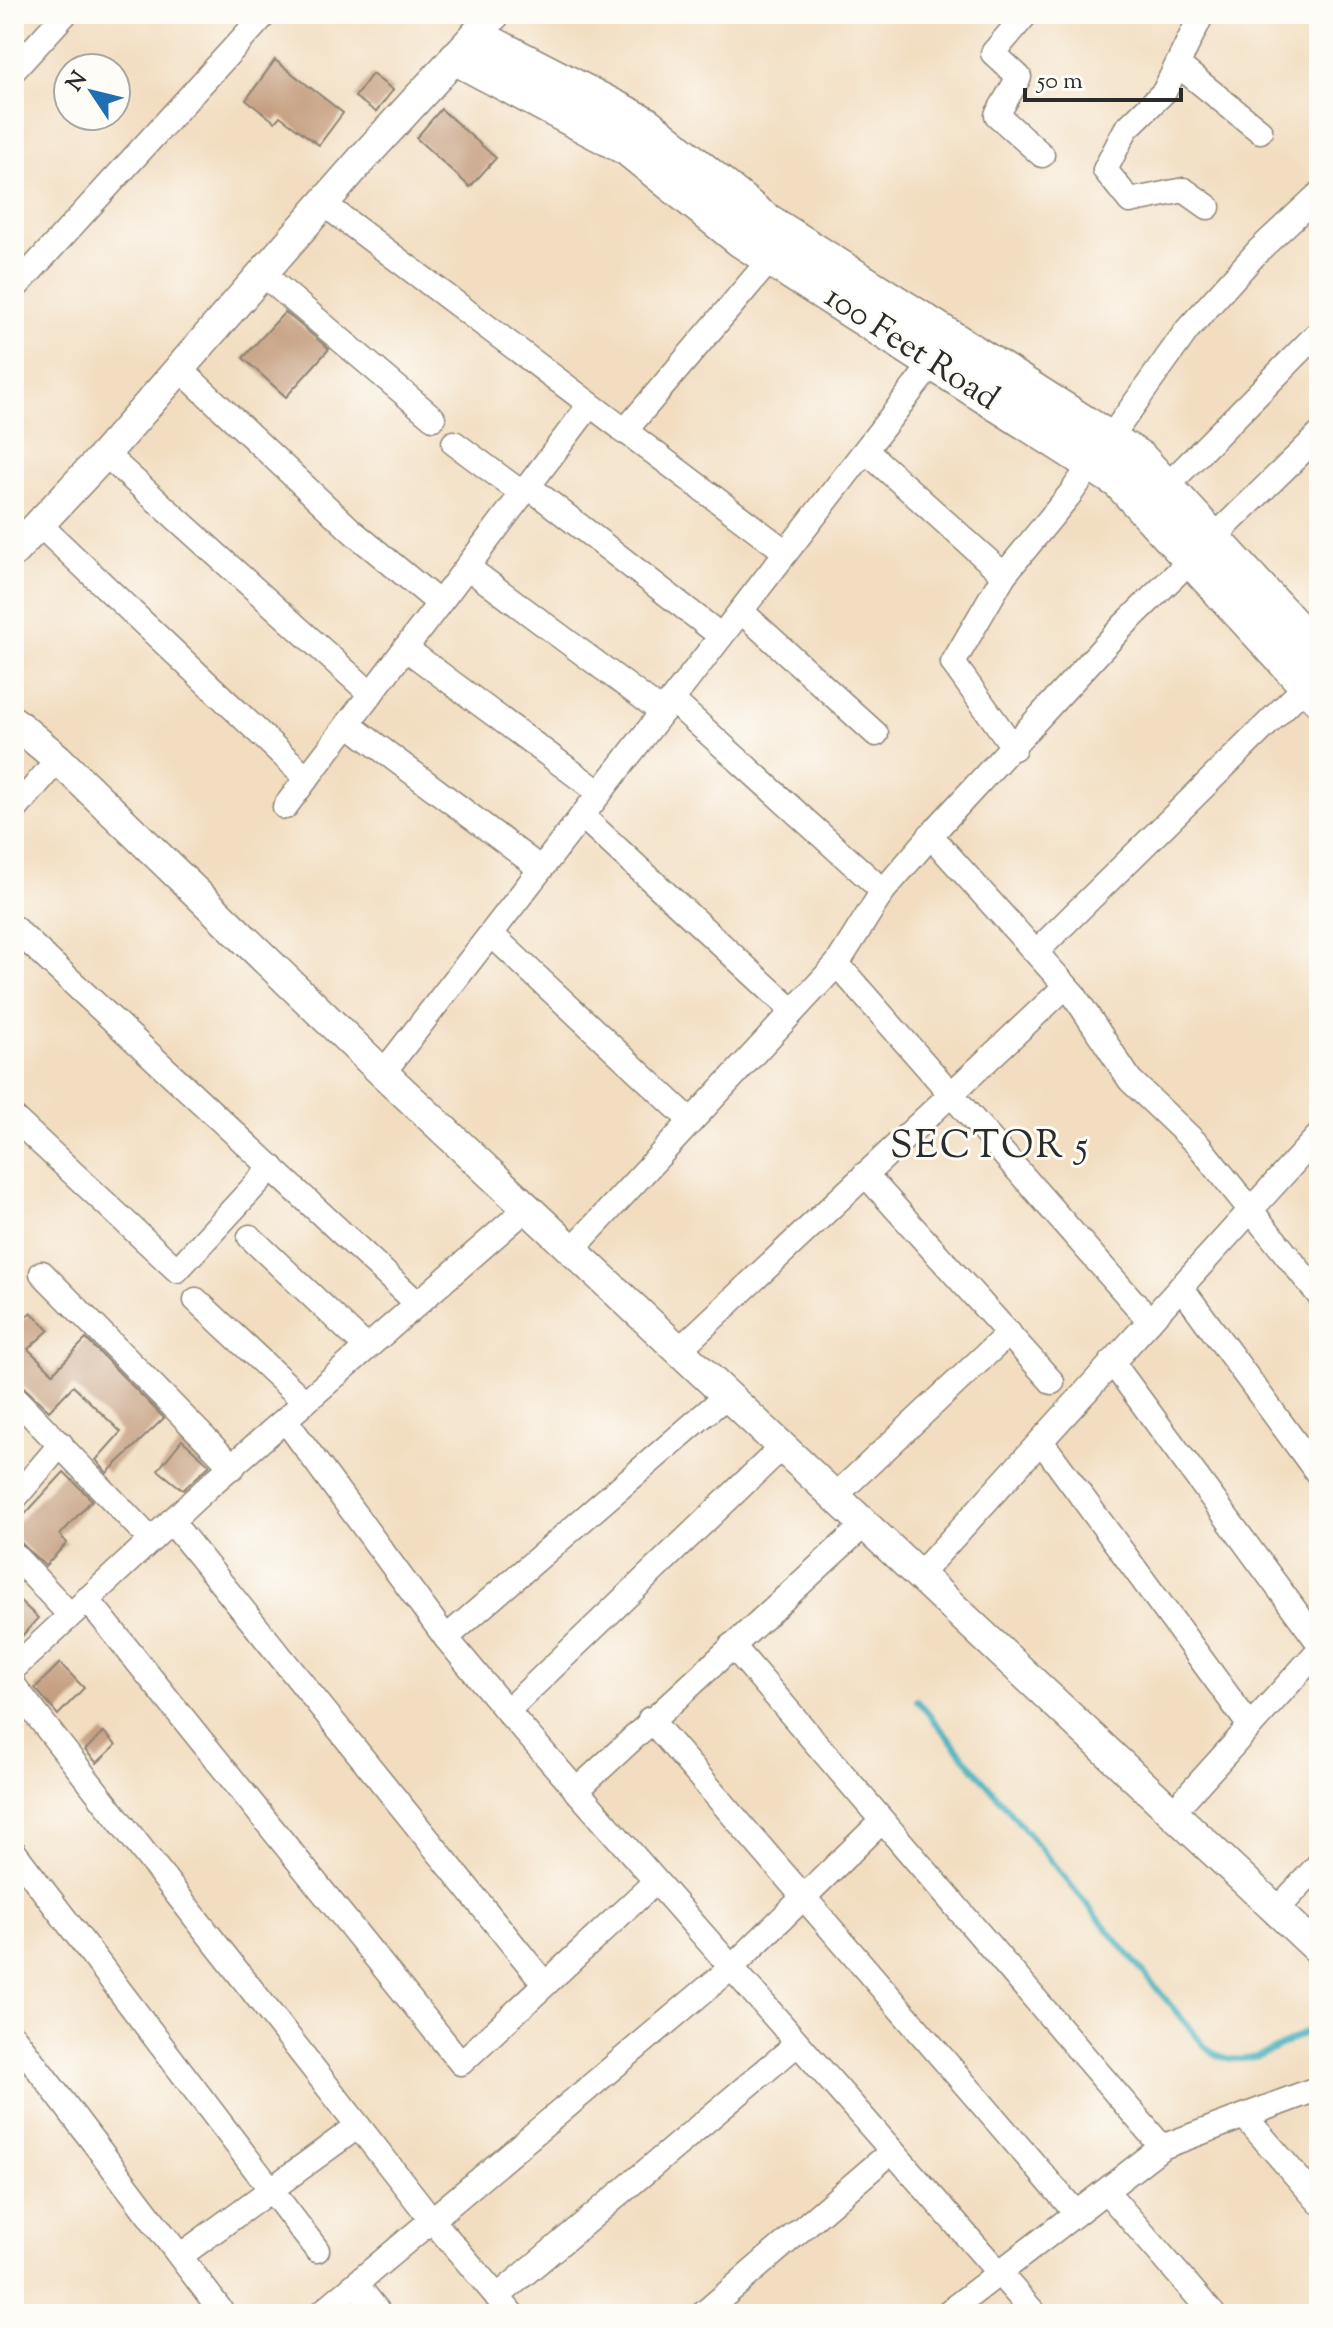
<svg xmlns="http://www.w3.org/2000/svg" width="1333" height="2328" font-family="'Sorts Mill Goudy',serif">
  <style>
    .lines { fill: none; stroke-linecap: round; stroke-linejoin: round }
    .stream { stroke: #3dadba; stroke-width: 6 }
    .building { fill: #c59e7f }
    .minor-casing { stroke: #8e8476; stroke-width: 27 }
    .tertiary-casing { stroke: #8e8476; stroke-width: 33 }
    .secondary-casing { stroke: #8e8476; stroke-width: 37 }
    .minor { stroke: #fff; stroke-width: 24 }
    .tertiary { stroke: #fff; stroke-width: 30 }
    .secondary { stroke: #fff; stroke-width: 34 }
    .labels { text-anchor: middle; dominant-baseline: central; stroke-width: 6; stroke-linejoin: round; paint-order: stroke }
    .street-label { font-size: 34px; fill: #2b2b2b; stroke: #fdfcf7 }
    .quarter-label { font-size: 38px; letter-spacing: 2px; fill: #2b2b2b; stroke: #fdfcf7 }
  </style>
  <rect width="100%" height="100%" fill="#fdfcf7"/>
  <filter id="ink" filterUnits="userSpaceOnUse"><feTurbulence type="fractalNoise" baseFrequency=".0125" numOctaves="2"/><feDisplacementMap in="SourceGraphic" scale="16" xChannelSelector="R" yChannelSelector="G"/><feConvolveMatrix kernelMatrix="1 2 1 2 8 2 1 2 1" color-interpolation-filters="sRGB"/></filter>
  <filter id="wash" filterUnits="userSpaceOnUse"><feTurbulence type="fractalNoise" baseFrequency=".006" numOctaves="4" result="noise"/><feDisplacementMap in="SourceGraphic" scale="32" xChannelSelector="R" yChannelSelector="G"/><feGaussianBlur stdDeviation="1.8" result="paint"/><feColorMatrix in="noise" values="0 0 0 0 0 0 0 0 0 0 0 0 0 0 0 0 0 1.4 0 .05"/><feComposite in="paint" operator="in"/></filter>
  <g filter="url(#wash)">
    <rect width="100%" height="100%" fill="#f2ddc0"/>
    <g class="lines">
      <!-- stream -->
      <path class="stream" d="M917 1700 1207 2049C1245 2076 1282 2044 1316 2026"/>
    </g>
    <g id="blocks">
      <!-- building -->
      <g class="building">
        <polygon points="275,60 343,113 319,145 280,116 275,122 246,100"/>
        <polygon points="372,74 393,90 376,112 355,97"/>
        <polygon points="441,109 496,158 470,187 416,138"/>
        <polygon points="285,312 329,349 286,397 243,358"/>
        <polygon points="31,1312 49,1330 28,1349 53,1373 86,1339 164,1418 107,1473 96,1460 121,1432 73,1386 49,1411 14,1378 14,1328"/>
        <polygon points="182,1440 210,1465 183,1490 158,1470"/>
        <polygon points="64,1472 92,1500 60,1535 67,1543 45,1566 14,1536 14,1526"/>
        <polygon points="14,1595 38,1618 14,1645"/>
        <polygon points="60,1663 84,1688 58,1715 35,1688"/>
        <polygon points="104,1732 116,1745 97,1763 85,1750"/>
      </g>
    </g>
  </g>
  <g filter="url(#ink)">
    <use href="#blocks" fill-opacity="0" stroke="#8e8476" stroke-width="2"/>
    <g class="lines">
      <defs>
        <g id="minor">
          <polyline points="1026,14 993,53 1019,77 997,115 1042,155"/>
          <polyline points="1202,14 1164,92 1126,129 1105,170 1130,201 1184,190 1208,207"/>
          <polyline points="1178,65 1260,131"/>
          <polyline points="14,70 65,14"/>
          <polyline points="324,204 786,552"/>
          <polyline points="264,275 433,418"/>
          <polyline points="14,289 265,14"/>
          <polyline points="180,369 353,532 439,603"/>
          <polyline points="624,432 780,248"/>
          <polyline points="454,443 523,494"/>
          <polyline points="105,454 371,694"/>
          <polyline points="875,459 1004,575"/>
          <polyline points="528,486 721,636"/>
          <polyline points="1157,496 1319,332"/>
          <polyline points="39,524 307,778"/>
          <polyline points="467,567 662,712"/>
          <polyline points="741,611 876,734"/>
          <polyline points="405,648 600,793"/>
          <polyline points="672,700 883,891"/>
          <polyline points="348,724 541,869"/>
          <polyline points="1014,748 953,663 1004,575 1071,493 1187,330 1259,250 1319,194"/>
          <polyline points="285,807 589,406"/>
          <polyline points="14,811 58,759"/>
          <polyline points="582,816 793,1011"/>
          <polyline points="930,835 1074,995 1130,1080 1199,1146 1319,1295"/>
          <polyline points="14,928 417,1303"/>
          <polyline points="491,934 691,1121"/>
          <polyline points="1036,952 1319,673"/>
          <polyline points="837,964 1150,1321"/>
          <polyline points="383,1073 942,351"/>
          <polyline points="14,1118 177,1270 272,1167"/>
          <polyline points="865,1174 1052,1382"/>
          <polyline points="250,1237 366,1347"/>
          <polyline points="572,1250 837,964 883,891 940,825 1123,626 1319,435"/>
          <polyline points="42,1273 233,1467"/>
          <polyline points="1181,1287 1319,1475"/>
          <polyline points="196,1300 305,1402"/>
          <polyline points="679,1350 1066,986"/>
          <polyline points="1112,1362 1319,1643"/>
          <polyline points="14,1397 151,1540"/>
          <polyline points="286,1421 446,1638 507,1711 1035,2314"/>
          <polyline points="1041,1441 1250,1726"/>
          <polyline points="835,1496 1009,1333"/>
          <polyline points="14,1499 61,1444"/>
          <polyline points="171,1521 544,1983"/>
          <polyline points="14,1555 70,1615"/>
          <polyline points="919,1575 1319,1135"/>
          <polyline points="87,1599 461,2063 655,1882"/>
          <polyline points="446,1638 727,1395"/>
          <polyline points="732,1645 1162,2147"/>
          <polyline points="14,1668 209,1486 527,1208"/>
          <polyline points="14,1686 432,2220 512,2314"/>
          <polyline points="507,1711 782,1447"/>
          <polyline points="650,1719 1076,2213"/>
          <polyline points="576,1791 865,1524"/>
          <polyline points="1172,1813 1319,1650"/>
          <polyline points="14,1852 317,2250"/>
          <polyline points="1276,1911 1319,1864"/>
          <polyline points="14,2037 222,2312"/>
          <polyline points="1245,2117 1319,2202"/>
          <polyline points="1106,2191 1213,2314"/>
          <polyline points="180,2256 358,2126"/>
          <polyline points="356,2284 380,2314"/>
          <polyline points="497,2297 797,2044"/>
          <polyline points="320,2314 731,1968 882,1821"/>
          <polyline points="703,2314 891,2152"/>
          <polyline points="946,2314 1162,2147 1319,2088"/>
        </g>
        <g id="tertiary">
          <polyline points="14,551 105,454 362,159 495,14"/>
          <polyline points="14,722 58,759 383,1073 1319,1950"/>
        </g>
        <g id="secondary">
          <polyline points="477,36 645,123 760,216 1140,458 1319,653"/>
          <polyline points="456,58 628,149 742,241 1119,482 1319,699"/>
        </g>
      </defs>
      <!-- minor casing -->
      <use href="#minor" class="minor-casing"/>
      <!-- tertiary casing -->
      <use href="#tertiary" class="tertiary-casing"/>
      <!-- secondary casing -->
      <use href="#secondary" class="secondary-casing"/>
      <!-- minor -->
      <use href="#minor" class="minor"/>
      <!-- tertiary -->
      <use href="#tertiary" class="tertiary"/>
      <!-- secondary -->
      <use href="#secondary" class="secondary"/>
    </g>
  </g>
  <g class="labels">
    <!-- street labels -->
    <g class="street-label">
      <text transform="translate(911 349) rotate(33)">100 Feet Road</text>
    </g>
    <!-- quarter labels -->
    <g class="quarter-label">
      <text x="990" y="1148">SECTOR 5</text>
    </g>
  </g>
  <!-- margin -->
  <rect width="1333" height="2328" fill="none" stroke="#fdfcf7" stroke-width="48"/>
  <!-- north arrow -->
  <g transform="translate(92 92) rotate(305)"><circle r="38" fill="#fdfcf7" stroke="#a9a8a5" stroke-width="2"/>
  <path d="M0-6L14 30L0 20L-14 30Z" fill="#1f6fb2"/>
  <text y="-12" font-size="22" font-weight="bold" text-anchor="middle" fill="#2b2b2b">N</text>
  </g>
  <!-- scale -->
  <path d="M1025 88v12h156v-12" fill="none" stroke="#2b2b2b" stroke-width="4"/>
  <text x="1037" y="88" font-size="24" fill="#2b2b2b" stroke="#fdfcf7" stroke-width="6" paint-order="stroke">50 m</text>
</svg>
